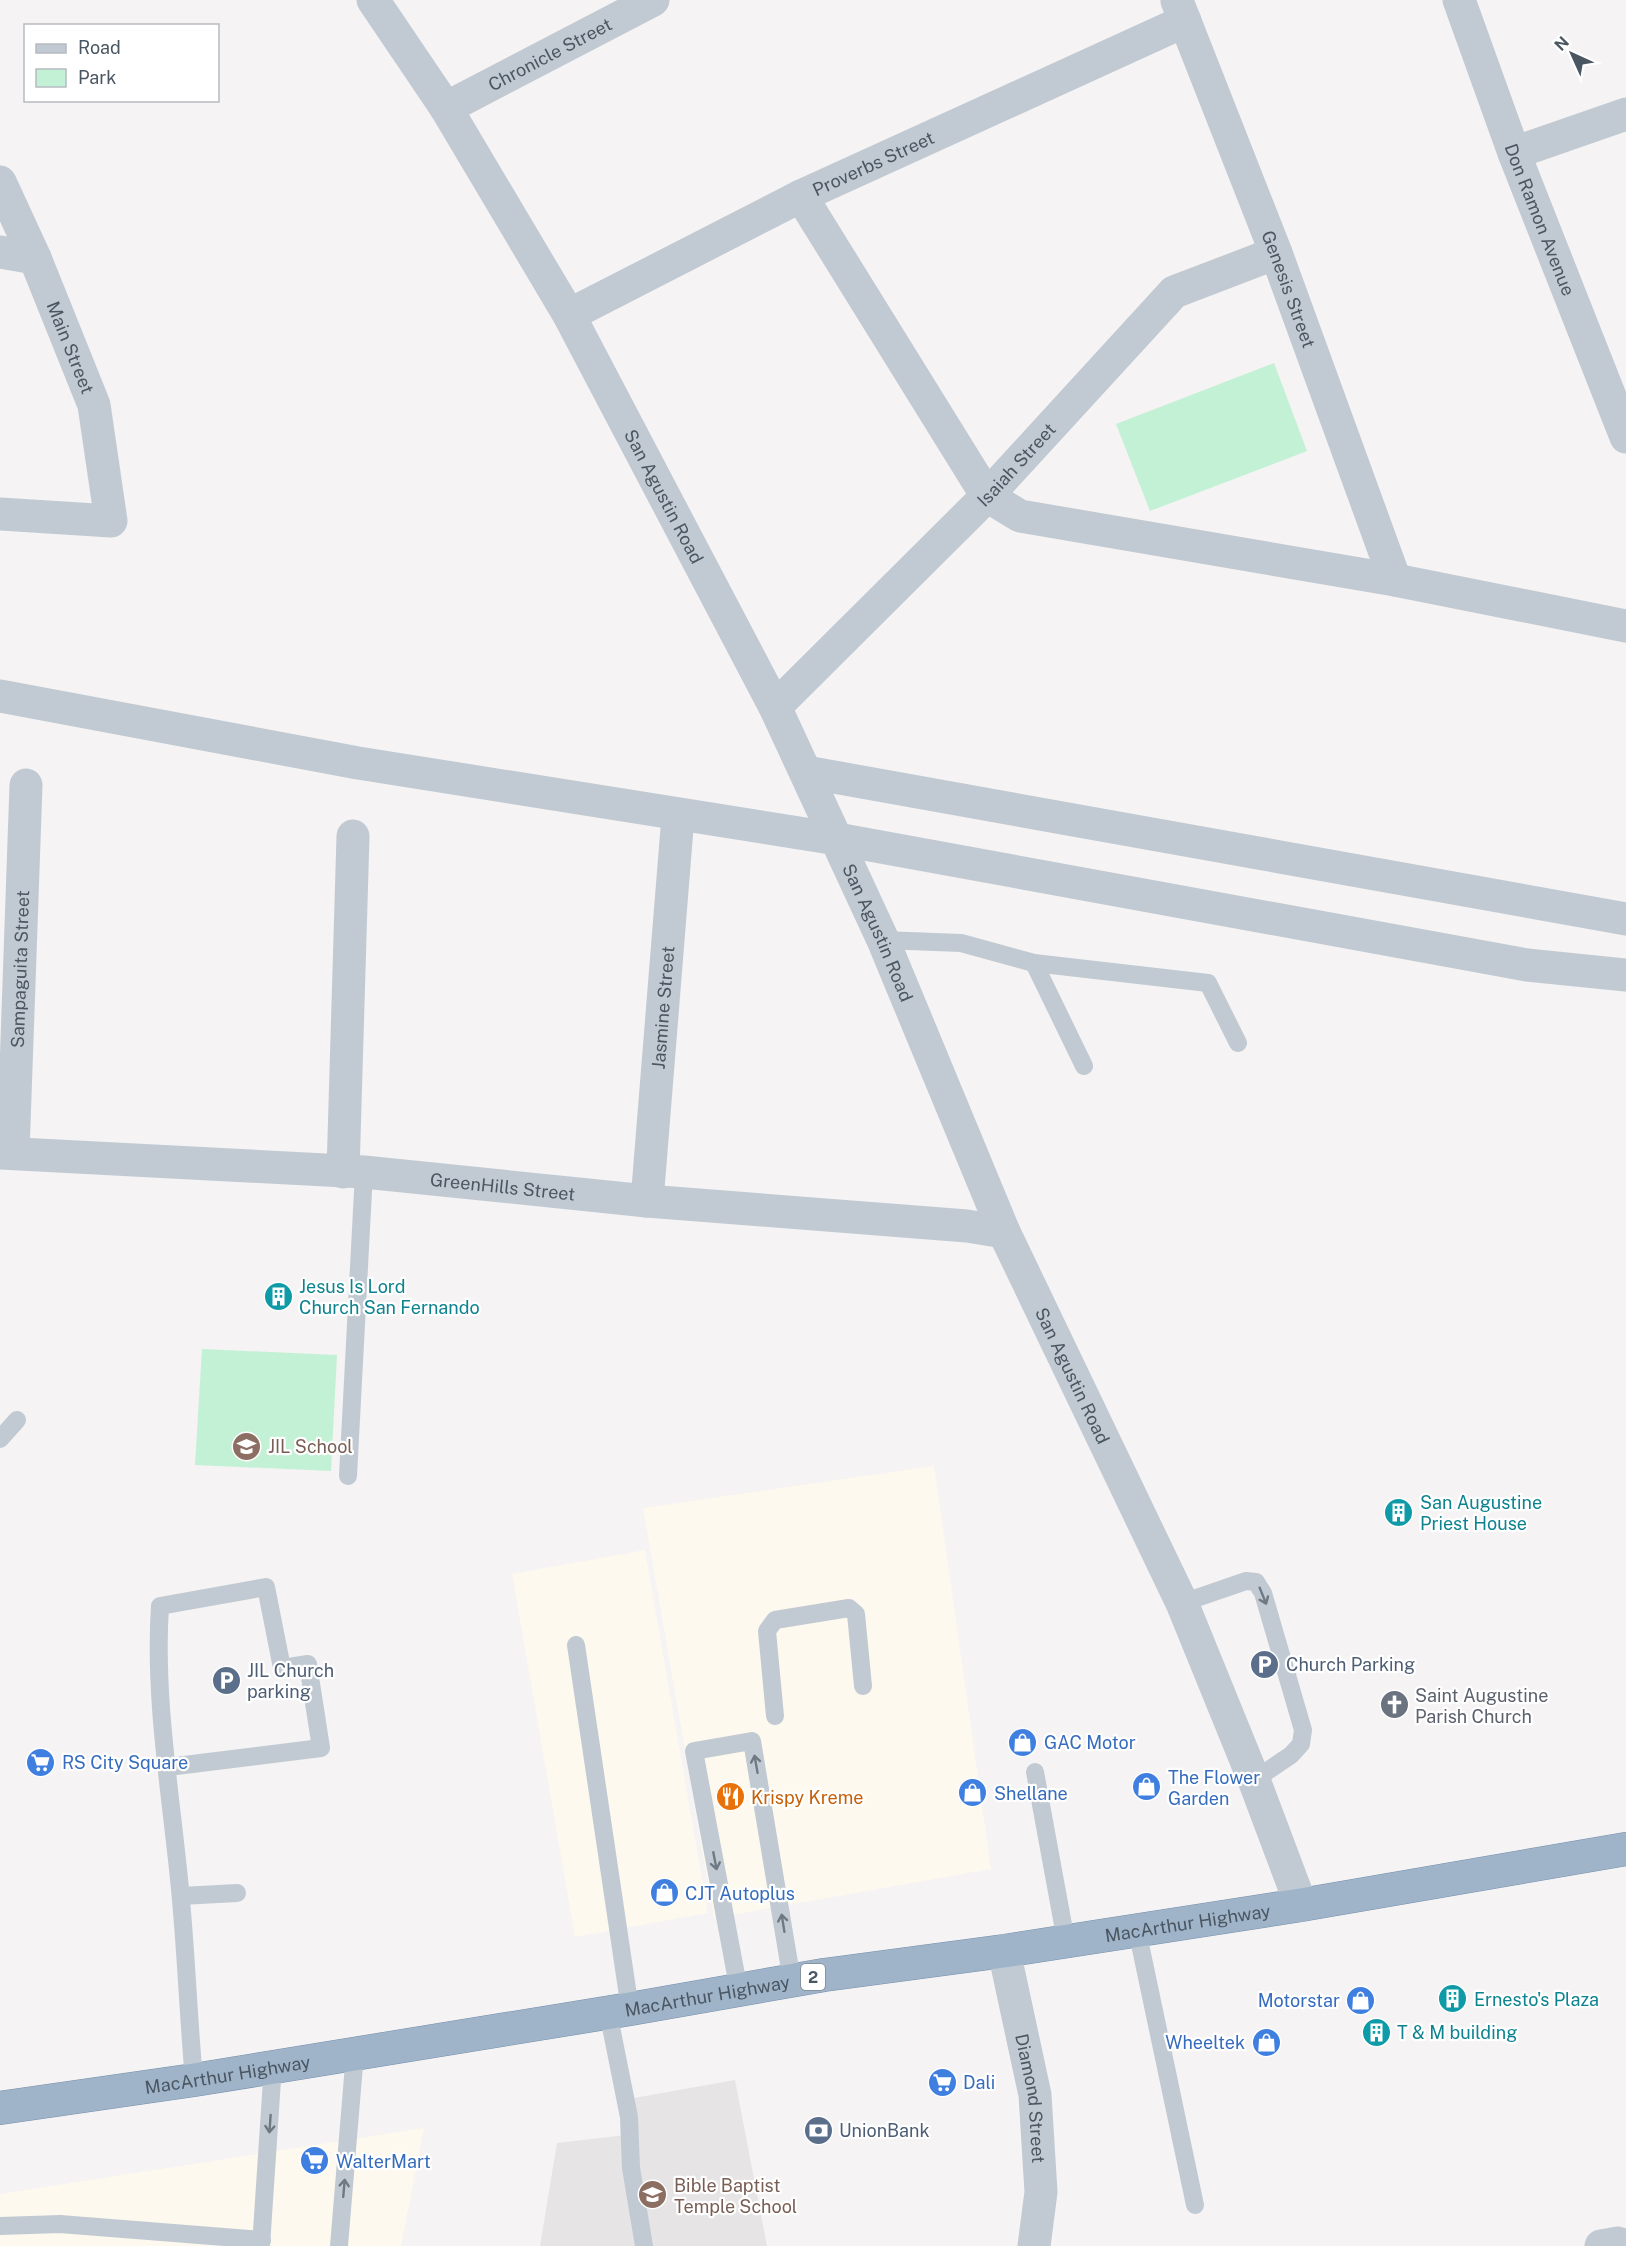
<svg xmlns="http://www.w3.org/2000/svg" width="1626" height="2246" font-family="'Public Sans',sans-serif">
  <style>
    .commercial { fill: #fdf9ef }
    .education { fill: #e6e4e5 }
    .green { fill: #c3f1d5 }
    .lines { fill: none; stroke-linecap: round; stroke-linejoin: round }
    .trunk-casing { stroke: #7690ad; stroke-width: 34 }
    .service { stroke: #c1cad2; stroke-width: 18 }
    .minor { stroke: #c1cad2; stroke-width: 33 }
    .tertiary { stroke: #c1cad2; stroke-width: 33 }
    .trunk { stroke: #9fb4c9; stroke-width: 33 }
    .oneway { stroke: #6e7983 }
    .labels { text-anchor: middle; dominant-baseline: central; stroke-width: 4.5; stroke-linejoin: round; paint-order: stroke }
    .shield { fill: #fff; stroke: #808990; stroke-width: 1.5 }
    .shield-label { font-size: 16px; font-weight: bold; fill: #4a5661 }
    .street-label { font-size: 18px; fill: #4a5661; stroke: #fff }
    .culture-label { font-size: 18px; fill: #0d838f; stroke: #fff; text-anchor: start }
    .education-label { font-size: 18px; fill: #785e54; stroke: #fff; text-anchor: start }
    .service-label { font-size: 18px; fill: #4e5e75; stroke: #fff; text-anchor: start }
    .worship-label { font-size: 18px; fill: #5b616d; stroke: #fff; text-anchor: start }
    .shop-label { font-size: 18px; fill: #366cbe; stroke: #fff; text-anchor: start }
    .food-label { font-size: 18px; fill: #c56008; stroke: #fff; text-anchor: start }
  </style>
  <rect width="100%" height="100%" fill="#f5f3f3"/>
  <!-- commercial -->
  <g class="commercial">
    <polygon points="934,1466 991,1869 714,1918 643,1508"/>
    <polygon points="645,1550 708,1913 575,1937 512,1574"/>
    <polygon points="424,2128 401,2246 0,2246 0,2194"/>
  </g>
  <!-- education -->
  <polygon class="education" points="735,2080 767,2246 540,2246 557,2143 626,2135 623,2100"/>
  <!-- green -->
  <g class="green">
    <polygon points="1274,363 1307,451 1150,511 1116,424"/>
    <polygon points="202,1349 337,1355 331,1471 195,1465"/>
  </g>
  <g class="lines">
    <defs>
      <g id="trunk">
        <path id="s12" d="M0 2108 194 2080 630 2009 824 1975 1004 1951 1301 1905 1626 1849"/>
      </g>
    </defs>
    <!-- trunk casing -->
    <use href="#trunk" class="trunk-casing"/>
    <!-- service -->
    <g class="service">
      <polyline points="883,940 961,943 1034,963 1208,983 1238,1043"/>
      <polyline points="1034,963 1084,1066"/>
      <polyline points="0,1439 17,1420"/>
      <polyline points="348,1476 364,1172"/>
      <polyline points="1182,1603 1246,1581 1256,1582 1263,1593 1303,1730 1301,1744 1291,1755 1254,1780"/>
      <polyline points="576,1645 630,2009"/>
      <polyline points="775,1716 767,1631 775,1620 849,1608 856,1614 863,1686"/>
      <path d="M168 1767 321 1748 308 1664 282 1668 266 1587 160 1606C154 1696 170 1789 179 1879 186 1946 188 2013 194 2080"/>
      <polyline points="1035,1772 1066,1941"/>
      <polyline points="181,1896 237,1893"/>
      <polyline points="1137,1930 1195,2205"/>
      <polyline points="739,1991 694,1751 752,1741 792,1981"/>
      <polyline points="608,2012 629,2117 631,2168 644,2246"/>
      <polyline points="0,2226 60,2224 262,2240"/>
      <polyline points="261,2246 273,2065"/>
      <polyline points="339,2246 355,2053"/>
    </g>
    <!-- minor -->
    <g class="minor">
      <path id="s1" d="M1177 1 1276 253 1395 580"/>
      <path id="s2" d="M446 108 653 0"/>
      <polyline points="1514,153 1626,114"/>
      <path id="s3" d="M0 182 35 258 94 405 111 521 0 514"/>
      <polyline points="801,196 987,496 1020,516 1395,580 1626,626"/>
      <polyline points="0,252 35,258"/>
      <path id="s4" d="M569 315 801 196 1185 21"/>
      <polyline points="0,696 358,763 837,839 1527,965 1626,975"/>
      <path id="s5" d="M775 707 987 496 1174 292 1276 253"/>
      <polyline points="806,772 1626,919"/>
      <path id="s6" d="M0 1153 364 1172 647 1201 967 1226 1004 1232"/>
      <path id="s7" d="M13 1153 26 785"/>
      <polyline points="343,1172 353,836"/>
      <path id="s8" d="M647 1201 678 816"/>
      <path id="s9" d="M1004 1951 1035 2095 1041 2192 1034 2246"/>
      <polyline points="1601,2246 1618,2243"/>
    </g>
    <!-- tertiary -->
    <g class="tertiary">
      <path id="s10" d="M373 0 446 108 569 315 775 707 883 940 1004 1232 1182 1603 1254 1780 1301 1905"/>
      <path id="s11" d="M1459 0 1514 153 1626 437"/>
    </g>
    <!-- trunk -->
    <use href="#trunk" class="trunk"/>
  </g>
  <!-- one-way arrows -->
  <defs><path id="oneway-shaft" d="M-6 0H5M1.5-3L5.5 0L1.5 3" fill="none" stroke-width="1.6" stroke-linecap="round" stroke-linejoin="round" transform="scale(1.5)"/></defs>
  <g class="oneway">
    <use href="#oneway-shaft" transform="translate(1263 1596) rotate(68)"/>
    <use href="#oneway-shaft" transform="translate(756 1764) rotate(-100)"/>
    <use href="#oneway-shaft" transform="translate(715 1861) rotate(79)"/>
    <use href="#oneway-shaft" transform="translate(783 1923) rotate(-99)"/>
    <use href="#oneway-shaft" transform="translate(270 2124) rotate(94)"/>
    <use href="#oneway-shaft" transform="translate(344 2188) rotate(-85)"/>
  </g>
  <!-- icons -->
  <defs>
    <symbol id="building-disc" viewBox="-11 -11 22 22"><circle r="9.5" fill="#0f9aa8" stroke="#fff"/><path d="M-4-6H4V6H1V3H-1V6H-4ZM-2.5-4.3h1.7v1.8h-1.7ZM.8-4.3h1.7v1.8H.8ZM-2.5-1h1.7V.8h-1.7ZM.8-1h1.7V.8H.8Z" fill="#fff"/></symbol>
    <symbol id="school-disc" viewBox="-11 -11 22 22"><circle r="9.5" fill="#8d6e63" stroke="#fff"/><path d="M0-5L7-2L0 1L-7-2ZM-4 1L0 2.5L4 1V4Q0 6-4 4Z" fill="#fff"/></symbol>
    <symbol id="parking-disc" viewBox="-11 -11 22 22"><circle r="9.5" fill="#5c6f8a" stroke="#fff"/><path d="M-3.5-5.5H1a3.5 3.5 0 0 1 0 7H-1V5.5H-3.5ZM-1-3.4V-.6H.8a1.4 1.4 0 0 0 0-2.8Z" fill="#fff"/></symbol>
    <symbol id="church-disc" viewBox="-11 -11 22 22"><circle r="9.5" fill="#6b7280" stroke="#fff"/><path d="M-1.2-6h2.4v3.5h3.3v2.4h-3.3V6h-2.4V-.1h-3.3v-2.4h3.3Z" fill="#fff"/></symbol>
    <symbol id="shop-disc" viewBox="-11 -11 22 22"><circle r="9.5" fill="#3f7fe0" stroke="#fff"/><path d="M-5-2.5h2.3a2.7 3.5 0 0 1 5.4 0H5L5.5 6h-11ZM-1.5-2.5h3a1.5 2.3 0 0 0-3 0Z" fill="#fff"/></symbol>
    <symbol id="supermarket-disc" viewBox="-11 -11 22 22"><circle r="9.5" fill="#3f7fe0" stroke="#fff"/><path d="M-6-5.5h2.5l.6 2H6L4.5 2H-2.5L-4.4-4H-6ZM-1.5 3.2a1.3 1.3 0 1 0 .1 0ZM3 3.2a1.3 1.3 0 1 0 .1 0Z" fill="#fff"/></symbol>
    <symbol id="restaurant-disc" viewBox="-11 -11 22 22"><circle r="9.5" fill="#e8710a" stroke="#fff"/><path d="M-5-6h1v4h1v-4h1v4h1v-4h1v5L-1.5 .5V6h-2V.5L-5-1ZM5-6V6H3V1.5H1.5Q1.5-4 5-6Z" fill="#fff"/></symbol>
    <symbol id="bank-disc" viewBox="-11 -11 22 22"><circle r="9.5" fill="#5c6f8a" stroke="#fff"/><path d="M-6-4H6V4H-6ZM0-2.3a2.3 2.3 0 1 0 0 4.6a2.3 2.3 0 1 0 0-4.6Z" fill="#fff"/></symbol>
  </defs>
  <g fill-rule="evenodd">
    <use href="#building-disc" x="262" y="1280" width="33" height="33"/>
    <use href="#school-disc" x="230" y="1430" width="33" height="33"/>
    <use href="#building-disc" x="1382" y="1496" width="33" height="33"/>
    <use href="#parking-disc" x="1248" y="1648" width="33" height="33"/>
    <use href="#parking-disc" x="210" y="1664" width="33" height="33"/>
    <use href="#church-disc" x="1378" y="1688" width="33" height="33"/>
    <use href="#shop-disc" x="1006" y="1726" width="33" height="33"/>
    <use href="#supermarket-disc" x="24" y="1746" width="33" height="33"/>
    <use href="#shop-disc" x="1130" y="1770" width="33" height="33"/>
    <use href="#shop-disc" x="956" y="1776" width="33" height="33"/>
    <use href="#restaurant-disc" x="714" y="1780" width="33" height="33"/>
    <use href="#shop-disc" x="648" y="1876" width="33" height="33"/>
    <use href="#building-disc" x="1436" y="1982" width="33" height="33"/>
    <use href="#shop-disc" x="1344" y="1984" width="33" height="33"/>
    <use href="#building-disc" x="1360" y="2016" width="33" height="33"/>
    <use href="#shop-disc" x="1250" y="2026" width="33" height="33"/>
    <use href="#supermarket-disc" x="926" y="2066" width="33" height="33"/>
    <use href="#bank-disc" x="802" y="2114" width="33" height="33"/>
    <use href="#supermarket-disc" x="298" y="2144" width="33" height="33"/>
    <use href="#school-disc" x="636" y="2178" width="33" height="33"/>
  </g>
  <g class="labels">
    <!-- shield labels -->
    <rect class="shield" x="801" y="1964" width="24" height="26" rx="4.5"/>
    <g class="shield-label">
      <text x="813" y="1977">2</text>
    </g>
    <!-- street labels -->
    <g class="street-label">
      <text stroke="none"><textPath href="#s2" startOffset="117">Chronicle Street</textPath></text>
      <text stroke="none"><textPath href="#s4" startOffset="340">Proverbs Street</textPath></text>
      <text stroke="none"><textPath href="#s11" startOffset="234">Don Ramon Avenue</textPath></text>
      <text stroke="none"><textPath href="#s1" startOffset="309">Genesis Street</textPath></text>
      <text stroke="none"><textPath href="#s3" startOffset="180">Main Street</textPath></text>
      <text stroke="none"><textPath href="#s5" startOffset="342">Isaiah Street</textPath></text>
      <text stroke="none"><textPath href="#s10" startOffset="576">San Agustin Road</textPath></text>
      <text stroke="none"><textPath href="#s10" startOffset="1062">San Agustin Road</textPath></text>
      <text stroke="none"><textPath href="#s7" startOffset="184">Sampaguita Street</textPath></text>
      <text stroke="none"><textPath href="#s8" startOffset="194">Jasmine Street</textPath></text>
      <text stroke="none"><textPath href="#s6" startOffset="504">GreenHills Street</textPath></text>
      <text stroke="none"><textPath href="#s10" startOffset="1546">San Agustin Road</textPath></text>
      <text stroke="none"><textPath href="#s12" startOffset="1202">MacArthur Highway</textPath></text>
      <text stroke="none"><textPath href="#s12" startOffset="716">MacArthur Highway</textPath></text>
      <text stroke="none"><textPath href="#s12" startOffset="230">MacArthur Highway</textPath></text>
      <text stroke="none"><textPath href="#s9" startOffset="150">Diamond Street</textPath></text>
    </g>
    <!-- culture labels -->
    <g class="culture-label">
      <text x="299" y="1286">Jesus Is Lord<tspan x="299" dy="21">Church San Fernando</tspan></text>
      <text x="1420" y="1502">San Augustine<tspan x="1420" dy="21">Priest House</tspan></text>
      <text x="1474" y="1999">Ernesto's Plaza</text>
      <text x="1397" y="2032">T &amp; M building</text>
    </g>
    <!-- education labels -->
    <g class="education-label">
      <text x="268" y="1446">JIL School</text>
      <text x="674" y="2185">Bible Baptist<tspan x="674" dy="21">Temple School</tspan></text>
    </g>
    <!-- service labels -->
    <g class="service-label">
      <text x="1286" y="1664">Church Parking</text>
      <text x="247" y="1670">JIL Church<tspan x="247" dy="21">parking</tspan></text>
      <text x="839" y="2130">UnionBank</text>
    </g>
    <!-- worship labels -->
    <g class="worship-label">
      <text x="1415" y="1695">Saint Augustine<tspan x="1415" dy="21">Parish Church</tspan></text>
    </g>
    <!-- shop labels -->
    <g class="shop-label">
      <text x="1044" y="1742">GAC Motor</text>
      <text x="62" y="1762">RS City Square</text>
      <text x="1168" y="1777">The Flower<tspan x="1168" dy="21">Garden</tspan></text>
      <text x="994" y="1793">Shellane</text>
      <text x="685" y="1893">CJT Autoplus</text>
      <text x="1340" y="2000" text-anchor="end">Motorstar</text>
      <text x="1245" y="2042" text-anchor="end">Wheeltek</text>
      <text x="963" y="2082">Dali</text>
      <text x="336" y="2161">WalterMart</text>
    </g>
    <!-- food labels -->
    <g class="food-label">
      <text x="751" y="1797">Krispy Kreme</text>
    </g>
  </g>
  <!-- legend -->
  <rect x="24" y="24" width="195" height="78" fill="#ffffff" stroke="#b7bbc0" stroke-width="1.5"/>
  <rect x="36" y="44" width="30" height="9" fill="#c1cad2" stroke="#b7bbc0" stroke-width="1.5"/>
  <text x="78" y="54" font-size="18" fill="#4a5661">Road</text>
  <rect x="36" y="69" width="30" height="18" fill="#c3f1d5" stroke="#b7bbc0" stroke-width="1.5"/>
  <text x="78" y="84" font-size="18" fill="#4a5661">Park</text>
  <!-- north arrow -->
  <g transform="translate(1572 54) rotate(315)" stroke="#ffffff" stroke-width="4.5" paint-order="stroke">
  <path d="M0-4.5L10 22L0 15L-10 22Z" fill="#4a5661"/>
  <text y="-9" font-size="16" font-weight="bold" text-anchor="middle" fill="#4a5661">N</text>
  </g>
</svg>
